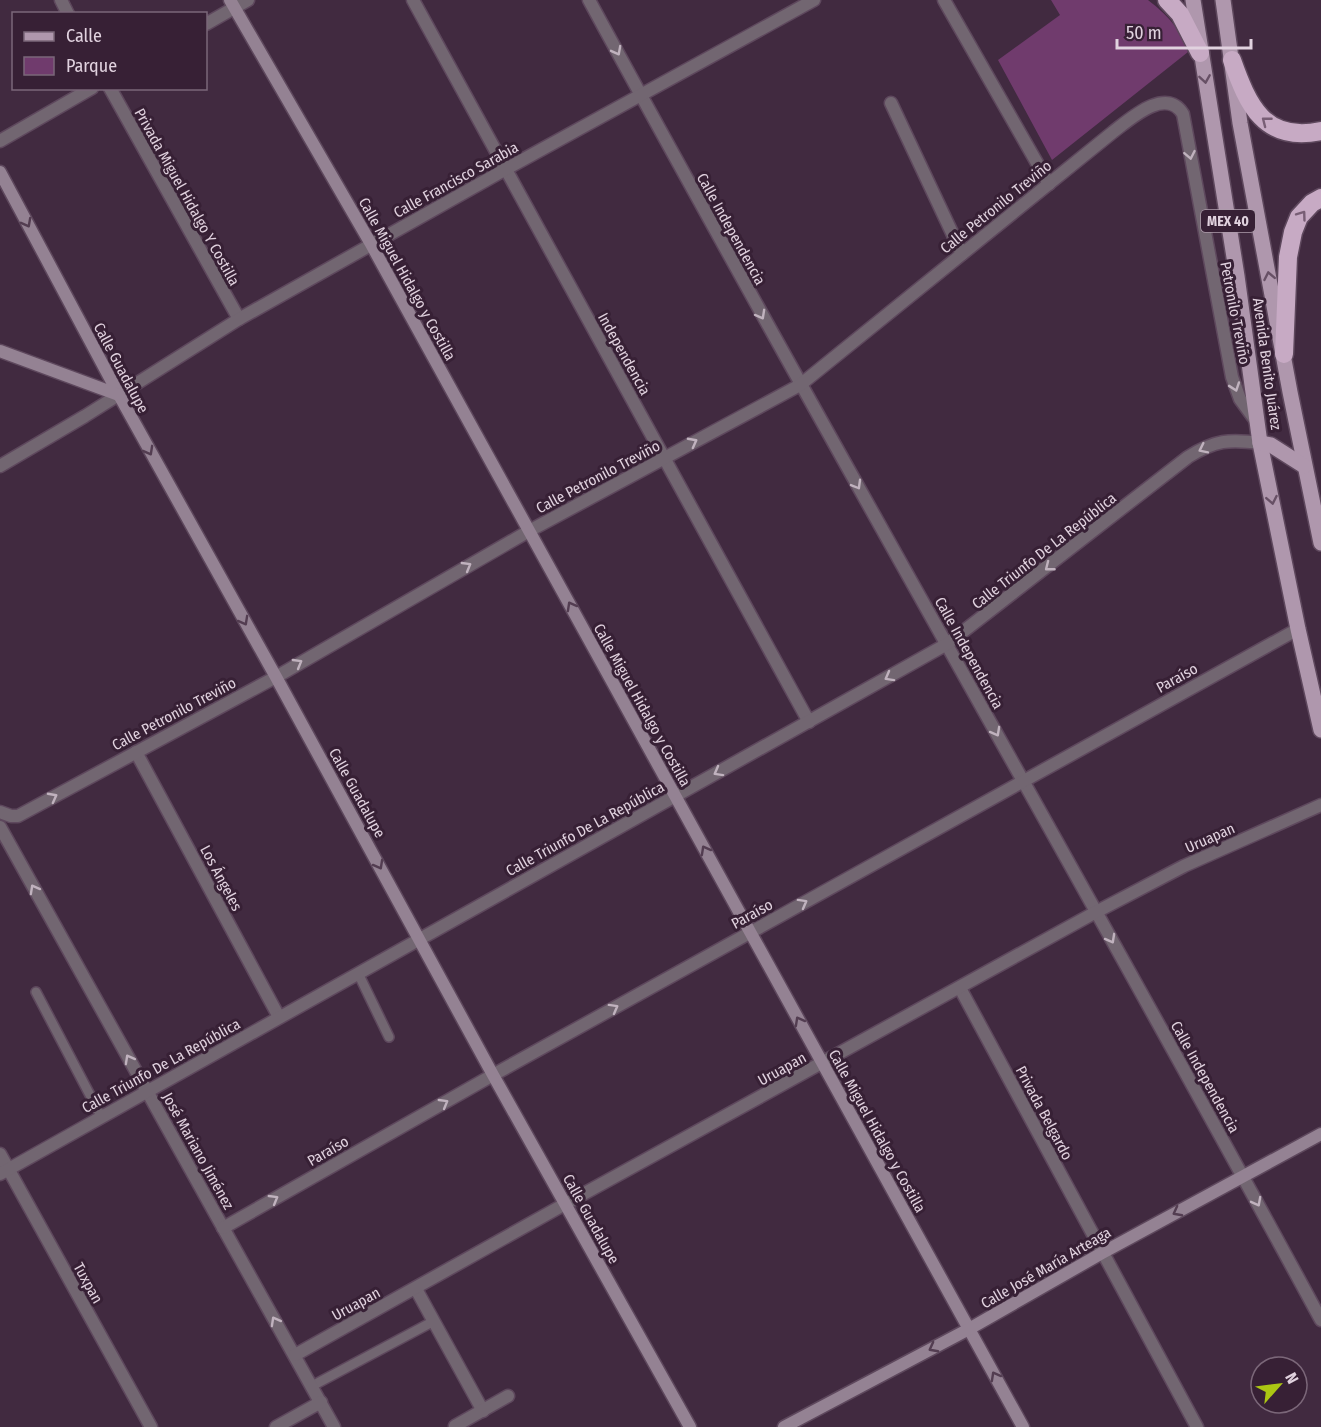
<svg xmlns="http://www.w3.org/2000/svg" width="1321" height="1427" font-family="'Fira Sans Condensed',sans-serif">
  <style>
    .green { fill: #703b6d }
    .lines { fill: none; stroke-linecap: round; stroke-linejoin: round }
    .lane-casing { stroke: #5e485d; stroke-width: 12 }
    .street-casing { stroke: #5e485d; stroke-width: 15 }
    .secondary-casing { stroke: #5e485d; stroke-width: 15 }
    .primary-casing { stroke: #5e485d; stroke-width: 18 }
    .highway-casing { stroke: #5e485d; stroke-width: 21 }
    .lane { stroke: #726671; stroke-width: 9 }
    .street { stroke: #726671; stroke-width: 12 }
    .secondary { stroke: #948293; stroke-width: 12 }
    .primary { stroke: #af97ad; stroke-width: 15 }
    .highway { stroke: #c7aac4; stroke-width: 18 }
    .oneway { stroke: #c0b2be }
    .oneway2 { stroke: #675065 }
    .oneway3 { stroke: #785e75 }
    .oneway4 { stroke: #533d51 }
    .labels { text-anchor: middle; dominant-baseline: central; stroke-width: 6; stroke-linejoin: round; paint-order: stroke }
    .shield { fill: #372035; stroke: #ae9dac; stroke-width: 1.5 }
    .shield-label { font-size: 14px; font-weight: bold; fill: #e1d2df }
    .street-label { font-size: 15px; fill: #e1d2df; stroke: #372035 }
  </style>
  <rect width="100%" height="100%" fill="#412a40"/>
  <!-- green -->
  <path class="green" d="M1051 0H1148C1166 14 1182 30 1188 52L1052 160 998 60 1060 15Z"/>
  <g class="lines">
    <defs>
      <g id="lane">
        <polyline points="358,973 389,1037"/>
        <polyline points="36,992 101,1116"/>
        <polyline points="312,1386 434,1321"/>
      </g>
      <g id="street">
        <polyline points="61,0 68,14"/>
        <polyline points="413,0 809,722"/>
        <path d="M589 0C829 442 1082 878 1321 1320"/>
        <polyline points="944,0 1049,184"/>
        <polyline points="206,24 248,0"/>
        <polyline points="110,88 239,319"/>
        <polyline points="891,103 962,254"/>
        <polyline points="0,141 92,88"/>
        <polyline points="0,466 85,416 239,319 506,169 814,0"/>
        <polyline points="136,752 279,1017"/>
        <path d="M0 812 11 816H18L276 677 529 531 800 385 1113 132C1130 119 1166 86 1183 114L1232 377 1240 399 1256 421"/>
        <polyline points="0,827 334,1427"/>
        <polyline points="960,988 1197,1427"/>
        <polyline points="0,1154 151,1427"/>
        <path d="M0 1174 947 644 1188 457C1215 440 1229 439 1260 443"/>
        <polyline points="223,1228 493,1075 1298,629"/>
        <polyline points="416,1289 483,1411"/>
        <polyline points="295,1355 565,1204 1096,912 1184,866 1321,805"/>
        <polyline points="455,1426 508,1396"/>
        <polyline points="276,1427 321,1402"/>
      </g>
      <g id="secondary">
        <polyline points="230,0 371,244 1023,1427"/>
        <polyline points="0,172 119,395 276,677 493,1075 690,1427"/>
        <polyline points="0,351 119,395"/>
        <polyline points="784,1427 969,1329 1102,1253 1321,1134"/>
      </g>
      <g id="primary">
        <polyline points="1193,0 1237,276 1260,443 1298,629 1321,730"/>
        <polyline points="1223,0 1240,123 1290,392 1321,543"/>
        <polyline points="1260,443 1271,445 1304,466"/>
      </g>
      <g id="highway">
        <polyline points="1167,0 1180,14 1200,53"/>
        <path d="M1232 60C1248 105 1264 143 1321 131"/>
        <polyline points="1284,354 1288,257 1293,232 1299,217 1312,203 1321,198"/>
      </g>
    </defs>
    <!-- lane casing -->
    <use href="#lane" class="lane-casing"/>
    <!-- street casing -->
    <use href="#street" class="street-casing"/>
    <!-- secondary casing -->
    <use href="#secondary" class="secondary-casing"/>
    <!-- primary casing -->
    <use href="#primary" class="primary-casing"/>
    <!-- highway casing -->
    <use href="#highway" class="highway-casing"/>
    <!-- lane -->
    <use href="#lane" class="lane"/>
    <!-- street -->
    <use href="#street" class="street"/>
    <!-- secondary -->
    <use href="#secondary" class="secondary"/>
    <!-- primary -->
    <use href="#primary" class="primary"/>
    <!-- highway -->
    <use href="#highway" class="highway"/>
  </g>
  <!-- one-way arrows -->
  <defs><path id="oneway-chevron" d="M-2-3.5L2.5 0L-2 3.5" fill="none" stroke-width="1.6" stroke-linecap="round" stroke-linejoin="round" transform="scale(1.5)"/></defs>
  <g class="oneway">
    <use href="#oneway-chevron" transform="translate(617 51) rotate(62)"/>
    <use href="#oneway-chevron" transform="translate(1190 155) rotate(79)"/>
    <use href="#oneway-chevron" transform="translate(761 315) rotate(61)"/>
    <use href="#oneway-chevron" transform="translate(1235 387) rotate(71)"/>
    <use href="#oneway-chevron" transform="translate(693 442) rotate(-28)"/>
    <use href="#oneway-chevron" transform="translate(1203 449) rotate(154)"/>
    <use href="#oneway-chevron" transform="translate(857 485) rotate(60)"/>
    <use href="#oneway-chevron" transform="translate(467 566) rotate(-30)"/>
    <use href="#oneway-chevron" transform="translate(1049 567) rotate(142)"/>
    <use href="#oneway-chevron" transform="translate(298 663) rotate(-30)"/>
    <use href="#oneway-chevron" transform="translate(889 677) rotate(151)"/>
    <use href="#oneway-chevron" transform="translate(996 732) rotate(61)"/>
    <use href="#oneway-chevron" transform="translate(718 772) rotate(151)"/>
    <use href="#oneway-chevron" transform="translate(53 797) rotate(-28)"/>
    <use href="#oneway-chevron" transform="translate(34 889) rotate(-119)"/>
    <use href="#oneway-chevron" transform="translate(803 903) rotate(-29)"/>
    <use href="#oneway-chevron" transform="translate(1111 939) rotate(61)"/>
    <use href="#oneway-chevron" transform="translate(614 1008) rotate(-29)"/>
    <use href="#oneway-chevron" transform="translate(129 1059) rotate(-119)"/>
    <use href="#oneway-chevron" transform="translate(444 1103) rotate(-30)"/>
    <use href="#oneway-chevron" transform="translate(274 1199) rotate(-30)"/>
    <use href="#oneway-chevron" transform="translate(1257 1202) rotate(62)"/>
    <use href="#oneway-chevron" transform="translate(275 1321) rotate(-119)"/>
  </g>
  <g class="oneway2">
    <use href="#oneway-chevron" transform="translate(1205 79) rotate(81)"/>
    <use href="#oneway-chevron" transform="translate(1269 276) rotate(-101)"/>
    <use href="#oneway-chevron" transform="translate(1272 500) rotate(79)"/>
  </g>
  <g class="oneway3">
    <use href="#oneway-chevron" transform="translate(1266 121) rotate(-142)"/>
    <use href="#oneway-chevron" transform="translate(1302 215) rotate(-54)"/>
  </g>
  <g class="oneway4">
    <use href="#oneway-chevron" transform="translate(27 223) rotate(62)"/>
    <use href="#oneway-chevron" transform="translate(149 451) rotate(61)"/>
    <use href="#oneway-chevron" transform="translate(571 606) rotate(-119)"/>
    <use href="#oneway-chevron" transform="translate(244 621) rotate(61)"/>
    <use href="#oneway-chevron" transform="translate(705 850) rotate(-119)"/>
    <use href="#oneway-chevron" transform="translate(379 865) rotate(61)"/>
    <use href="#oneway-chevron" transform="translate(799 1021) rotate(-119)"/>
    <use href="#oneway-chevron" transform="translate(1177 1212) rotate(152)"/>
    <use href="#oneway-chevron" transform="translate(933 1348) rotate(152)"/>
    <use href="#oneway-chevron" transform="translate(995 1376) rotate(-119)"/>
  </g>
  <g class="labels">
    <!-- shield labels -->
    <rect class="shield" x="1201" y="210" width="54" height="22" rx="4.5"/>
    <g class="shield-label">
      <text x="1228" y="221">MEX 40</text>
    </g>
    <!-- street labels -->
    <g class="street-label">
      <text transform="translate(456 180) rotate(-29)">Calle Francisco Sarabia</text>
      <text transform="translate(187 197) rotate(61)">Privada Miguel Hidalgo Y Costilla</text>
      <text transform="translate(996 207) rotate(-39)">Calle Petronilo Treviño</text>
      <text transform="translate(731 229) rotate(61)">Calle Independencia</text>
      <text transform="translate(407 279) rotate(61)">Calle Miguel Hidalgo y Costilla</text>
      <text transform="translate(1235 313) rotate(79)">Petronilo Treviño</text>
      <text transform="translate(624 354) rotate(61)">Independencia</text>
      <text transform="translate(1267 364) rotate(82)">Avenida Benito Juárez</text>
      <text transform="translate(121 368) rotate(62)">Calle Guadalupe</text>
      <text transform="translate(598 477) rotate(-28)">Calle Petronilo Treviño</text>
      <text transform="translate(1044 551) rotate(-38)">Calle Triunfo De La República</text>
      <text transform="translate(969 653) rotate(61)">Calle Independencia</text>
      <text transform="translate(1177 678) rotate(-29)">Paraíso</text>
      <text transform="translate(642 705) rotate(61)">Calle Miguel Hidalgo y Costilla</text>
      <text transform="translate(174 714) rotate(-28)">Calle Petronilo Treviño</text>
      <text transform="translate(357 793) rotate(61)">Calle Guadalupe</text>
      <text transform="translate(585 829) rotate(-29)">Calle Triunfo De La República</text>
      <text transform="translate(1210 838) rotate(-24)">Uruapan</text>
      <text transform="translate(221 878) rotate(62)">Los Ángeles</text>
      <text transform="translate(752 914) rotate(-29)">Paraíso</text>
      <text transform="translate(161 1066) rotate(-29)">Calle Triunfo De La República</text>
      <text transform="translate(782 1069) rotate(-29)">Uruapan</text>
      <text transform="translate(1205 1077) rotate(61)">Calle Independencia</text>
      <text transform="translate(1044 1113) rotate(62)">Privada Belgardo</text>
      <text transform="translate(877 1131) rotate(61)">Calle Miguel Hidalgo y Costilla</text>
      <text transform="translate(198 1151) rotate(61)">José Mariano Jiménez</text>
      <text transform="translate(328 1151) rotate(-30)">Paraíso</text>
      <text transform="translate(591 1219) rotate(61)">Calle Guadalupe</text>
      <text transform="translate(1046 1268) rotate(-30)">Calle José María Arteaga</text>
      <text transform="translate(88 1283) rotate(61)">Tuxpan</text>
      <text transform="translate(356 1304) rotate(-29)">Uruapan</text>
    </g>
  </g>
  <!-- legend -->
  <rect x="12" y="12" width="195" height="78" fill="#372035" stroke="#7b6779" stroke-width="1.5"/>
  <rect x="24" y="32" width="30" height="9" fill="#af97ad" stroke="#7b6779" stroke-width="1.5"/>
  <text x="66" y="42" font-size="18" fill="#e1d2df">Calle</text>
  <rect x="24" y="57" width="30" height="18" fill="#703b6d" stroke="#7b6779" stroke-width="1.5"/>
  <text x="66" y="72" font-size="18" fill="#e1d2df">Parque</text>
  <!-- north arrow -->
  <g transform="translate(1279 1385) rotate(62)"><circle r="28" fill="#372035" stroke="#7b6779" stroke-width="1.5"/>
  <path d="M0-4.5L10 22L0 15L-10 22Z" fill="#acc613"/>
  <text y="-9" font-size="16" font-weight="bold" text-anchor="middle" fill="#e1d2df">N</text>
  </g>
  <!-- scale -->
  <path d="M1117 39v9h134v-9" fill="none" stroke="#e1d2df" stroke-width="3"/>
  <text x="1126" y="39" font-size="18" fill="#e1d2df" stroke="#372035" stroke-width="4.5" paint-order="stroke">50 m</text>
</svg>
